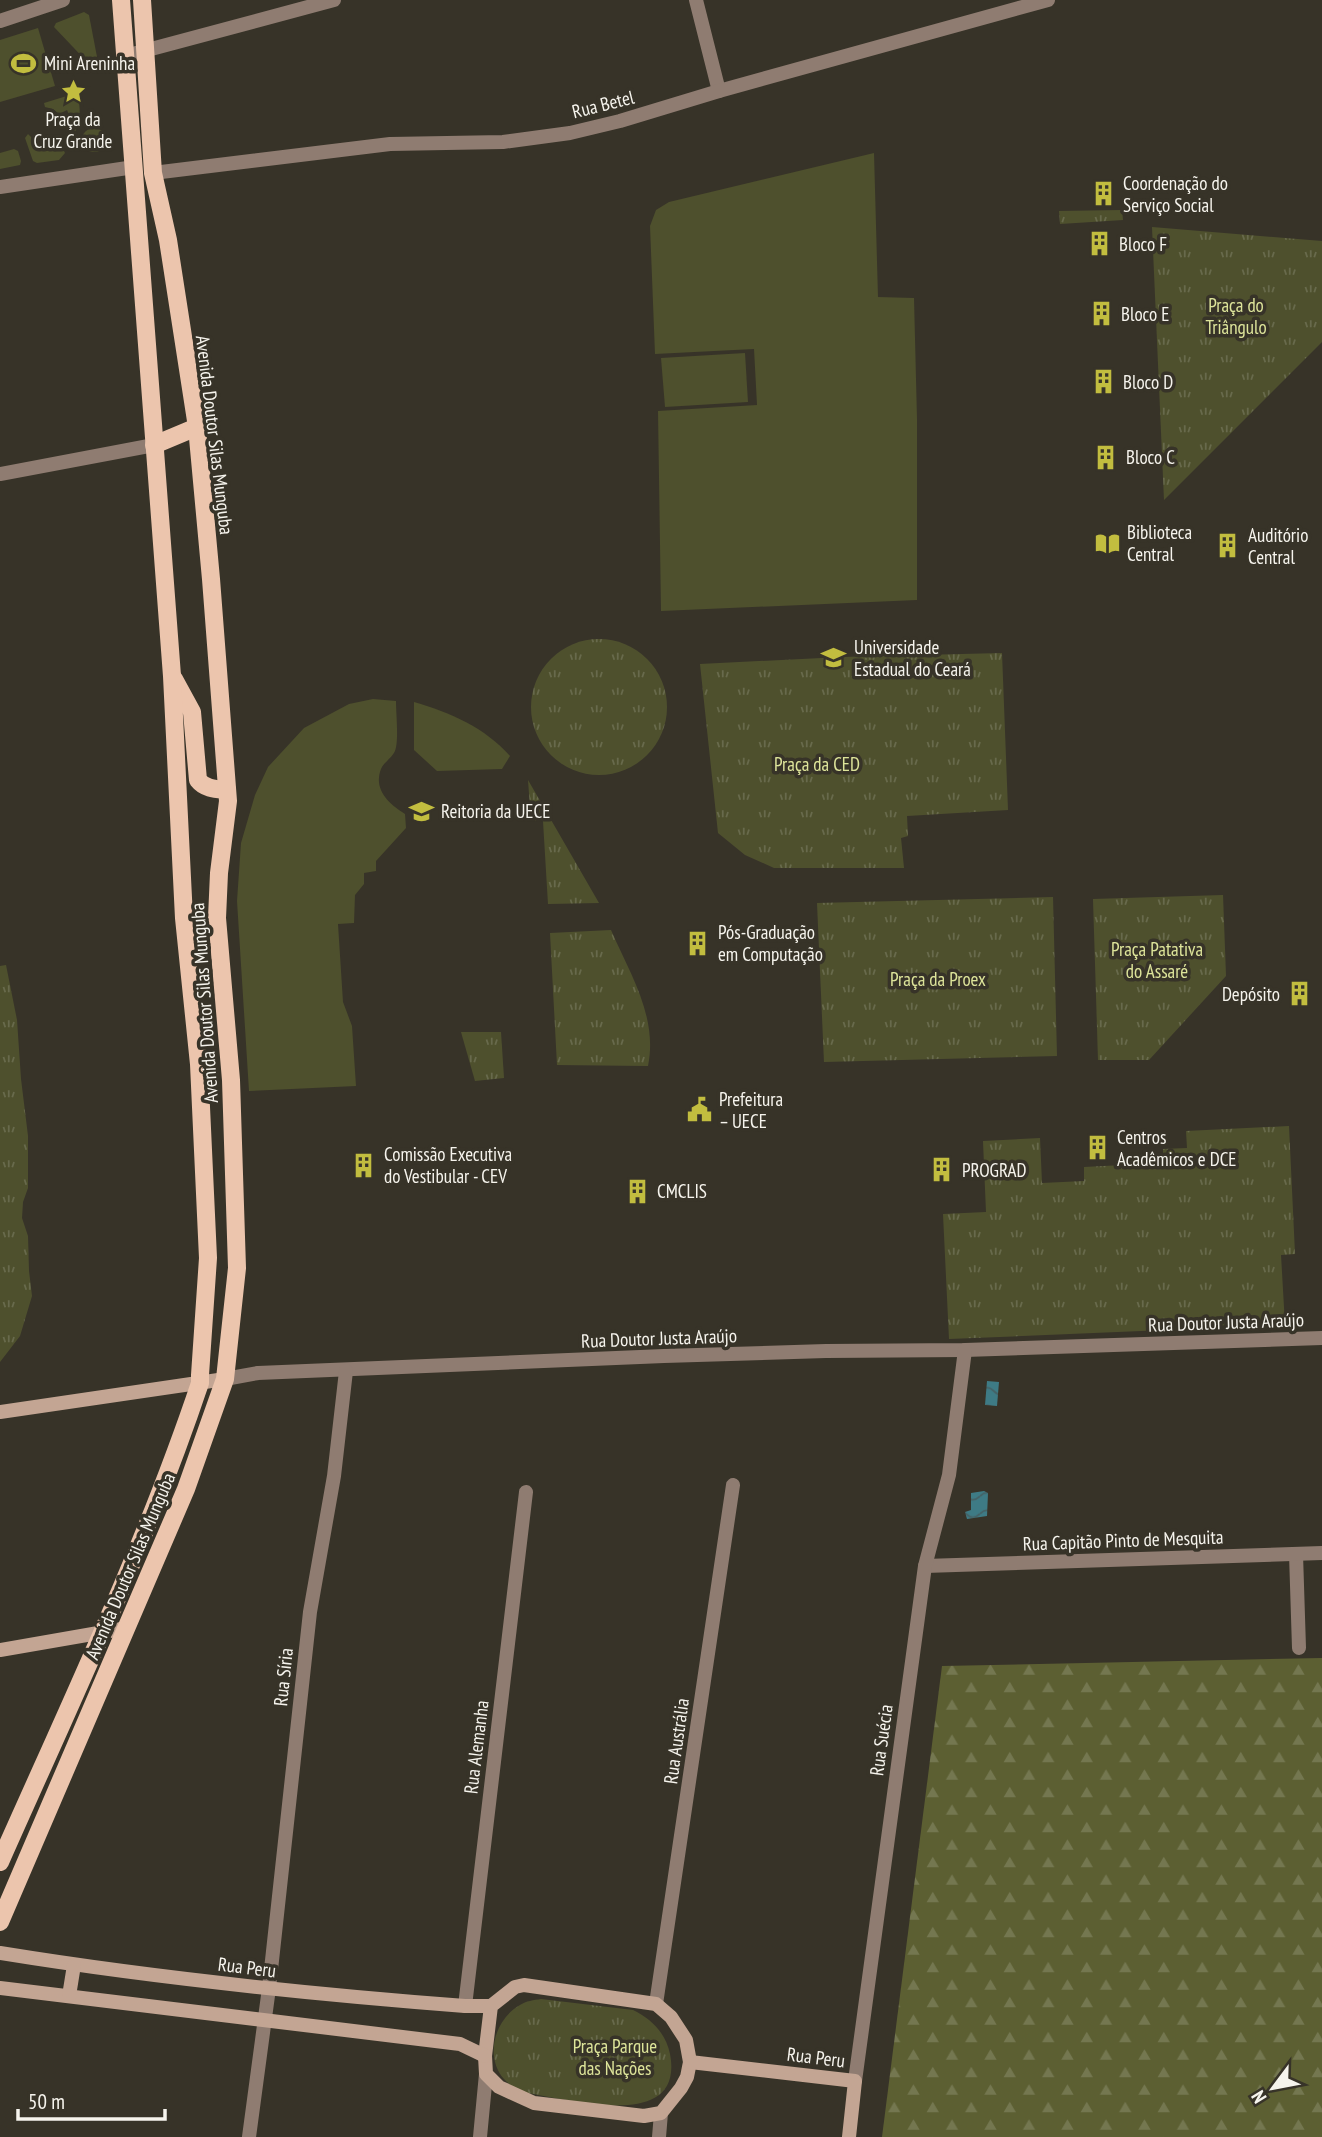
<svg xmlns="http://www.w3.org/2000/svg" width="1322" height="2137" font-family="'PT Sans Narrow',sans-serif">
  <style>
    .grass { fill: #4e502d }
    .forest { fill: url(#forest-firs) }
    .park { fill: url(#park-tufts) }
    .water { fill: url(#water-waves) }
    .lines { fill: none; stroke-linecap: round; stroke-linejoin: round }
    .street { stroke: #8f7c71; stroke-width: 14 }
    .secondary { stroke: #c3a593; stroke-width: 14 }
    .primary { stroke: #ecc5ad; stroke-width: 18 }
    .labels { text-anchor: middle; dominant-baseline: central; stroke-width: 7; stroke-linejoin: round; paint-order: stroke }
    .poi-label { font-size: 19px; fill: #f6f4ed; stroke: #373328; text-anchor: start }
    .street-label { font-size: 19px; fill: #f6f4ed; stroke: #373328 }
    .park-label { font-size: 19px; fill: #dde49a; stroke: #373328 }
  </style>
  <defs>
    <pattern id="forest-firs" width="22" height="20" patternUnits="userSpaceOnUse" patternTransform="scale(1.75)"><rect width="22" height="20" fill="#5c5f32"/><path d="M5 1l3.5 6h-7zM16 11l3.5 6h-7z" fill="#747750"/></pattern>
    <pattern id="park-tufts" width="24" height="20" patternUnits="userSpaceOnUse" patternTransform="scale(1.75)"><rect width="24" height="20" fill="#4e502d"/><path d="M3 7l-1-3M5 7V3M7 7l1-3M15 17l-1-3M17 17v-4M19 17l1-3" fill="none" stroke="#686a4c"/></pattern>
    <pattern id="water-waves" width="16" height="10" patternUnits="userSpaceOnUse" patternTransform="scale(1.75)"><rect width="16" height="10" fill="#3e7b85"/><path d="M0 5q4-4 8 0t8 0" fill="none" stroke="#446266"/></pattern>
  </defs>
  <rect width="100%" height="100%" fill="#373328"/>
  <!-- grass -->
  <g class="grass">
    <polygon points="84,12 89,15 98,62 91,66 54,27 56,23"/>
    <polygon points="38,28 55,86 0,102 0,40"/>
    <path d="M70 95 78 98C82 113 79 128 70 140L68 138 72 122 67 110 59 114 53 109 45 107 44 103Z"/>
    <circle cx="94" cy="140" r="12"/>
    <polygon points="28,134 36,142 33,148 49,151 61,145 65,153 59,160 37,163 33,161 25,138"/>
    <polygon points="14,149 18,151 21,161 20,165 0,169 0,153"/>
    <polygon points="874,153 878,297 914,298 917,419 917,600 661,611 658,411 757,405 754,349 655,354 650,226 656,210 669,202"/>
    <polygon points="745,353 748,402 665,407 661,358"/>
    <path d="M373 699 396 701C396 713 399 741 395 751 392 758 384 762 381 769 373 790 389 804 405 814L406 828 376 861V871L364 873V884L355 895 354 923 338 924 343 1002 352 1026 356 1086 249 1091 237 901 241 843 255 795 268 767 304 728 349 704Z"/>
    <path d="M414 702C451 713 484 727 510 756L502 769 437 771 414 750Z"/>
  </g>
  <!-- forest -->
  <polygon class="forest" points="1322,1658 1322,2137 882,2137 942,1666"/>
  <!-- park -->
  <g class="park">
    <polygon points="1122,210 1123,220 1060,224 1059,211"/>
    <polygon points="1152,227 1322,241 1322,342 1164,500"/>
    <circle cx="599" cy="707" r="68"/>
    <polygon points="1002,653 1008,810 907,816 908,836 901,838 904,868 774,868 745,855 718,833 700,664 842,657"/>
    <polygon points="528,780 599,903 548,904 543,821 531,821"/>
    <polygon points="1223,895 1226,976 1149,1060 1098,1060 1093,899"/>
    <polygon points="1053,897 1057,1056 824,1062 817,903"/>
    <path d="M611 930C630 974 658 1017 648 1066L557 1065 550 933Z"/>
    <polygon points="6,965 17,1020 21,1079 28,1136 28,1188 23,1202 22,1218 28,1236 29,1271 32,1296 20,1336 0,1362 0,966"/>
    <polygon points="461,1032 501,1032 504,1078 475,1081"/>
    <polygon points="1289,1126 1295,1254 1281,1255 1285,1325 949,1339 943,1214 986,1212 983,1141 1040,1138 1042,1183 1084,1181 1084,1167 1163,1163 1163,1149 1187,1148 1186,1131"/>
    <path d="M541 1999 633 2010C652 2019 666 2034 670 2054 685 2133 568 2099 527 2093 519 2090 511 2087 504 2079 484 2056 495 2019 520 2005 526 2001 534 2000 541 1999Z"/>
  </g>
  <!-- water -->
  <g class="water">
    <polygon points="987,1381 999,1382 997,1406 985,1405"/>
    <polygon points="984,1491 988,1493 987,1516 967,1519 965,1512 971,1510 971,1493"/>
  </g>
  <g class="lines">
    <!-- street -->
    <g class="street">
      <polyline points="696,0 719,91"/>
      <polyline points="0,21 63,0"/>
      <polyline points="125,56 334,0"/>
      <polyline points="153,173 390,144 503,142 570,133 620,121 719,91 1048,0"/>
      <polyline points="0,187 134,167"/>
      <polyline points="0,474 154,445"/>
      <polyline points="225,1379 258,1373 664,1356 826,1351 965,1350 1322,1338"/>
      <polyline points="1296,1554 1299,1648"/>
      <polyline points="925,1566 1322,1553"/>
      <polyline points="656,2004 733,1485"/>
      <polyline points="465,2006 526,1492"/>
      <polyline points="855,2081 925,1566 949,1475 965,1350"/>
      <polyline points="249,2137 269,1988 310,1612 334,1476 346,1371"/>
      <polyline points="480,2137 486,2074"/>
      <polyline points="659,2137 661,2113"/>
    </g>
    <!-- secondary -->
    <g class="secondary">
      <polyline points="0,1412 225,1379"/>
      <polyline points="0,1650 127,1628"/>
      <path d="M0 1953C154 1978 309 1994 465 2006H491L515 1987 524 1985 656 2004 671 2017 686 2040 690 2062 687 2077 681 2088 661 2113 644 2116 534 2103 499 2087 486 2074 485 2056 491 2006"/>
      <polyline points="0,1988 460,2044 485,2056"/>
      <polyline points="69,1996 74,1965"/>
      <polyline points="690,2062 855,2081 849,2137"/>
    </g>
    <!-- primary -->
    <g class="primary">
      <polyline points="154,445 197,427"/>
      <path d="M174 679 192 712 198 780C205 789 216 789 227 790"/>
      <path d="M0 1862C70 1704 145 1547 200 1383V1375L208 1258 199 1064 184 918 172 676 121 0"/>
      <polyline points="0,1922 186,1489 225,1379 237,1268 231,1080 217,918 219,873 228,801 211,579 197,427 168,240 153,173 142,0"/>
    </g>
  </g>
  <!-- icons -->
  <defs>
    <symbol id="stadium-bare" viewBox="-9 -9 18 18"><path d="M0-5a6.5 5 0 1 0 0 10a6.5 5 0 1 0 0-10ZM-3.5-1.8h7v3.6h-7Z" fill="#c2bd3f" stroke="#373328" stroke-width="2.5" paint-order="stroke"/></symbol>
    <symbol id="sight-bare" viewBox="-9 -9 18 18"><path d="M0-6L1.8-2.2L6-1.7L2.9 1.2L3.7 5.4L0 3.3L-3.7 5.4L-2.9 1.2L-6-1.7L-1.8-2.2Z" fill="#c2bd3f" stroke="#373328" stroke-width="2.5" paint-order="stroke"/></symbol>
    <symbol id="building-bare" viewBox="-9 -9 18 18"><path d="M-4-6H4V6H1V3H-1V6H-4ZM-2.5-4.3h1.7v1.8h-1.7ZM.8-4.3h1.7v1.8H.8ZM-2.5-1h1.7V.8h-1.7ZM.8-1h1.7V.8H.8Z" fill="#c2bd3f" stroke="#373328" stroke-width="2.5" paint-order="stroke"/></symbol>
    <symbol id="library-bare" viewBox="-9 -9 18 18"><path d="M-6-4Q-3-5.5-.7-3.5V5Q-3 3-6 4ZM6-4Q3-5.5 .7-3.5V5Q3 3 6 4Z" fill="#c2bd3f" stroke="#373328" stroke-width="2.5" paint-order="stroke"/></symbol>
    <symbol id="university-bare" viewBox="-9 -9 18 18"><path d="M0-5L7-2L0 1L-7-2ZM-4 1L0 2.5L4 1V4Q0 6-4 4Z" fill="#c2bd3f" stroke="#373328" stroke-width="2.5" paint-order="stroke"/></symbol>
    <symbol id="civic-bare" viewBox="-9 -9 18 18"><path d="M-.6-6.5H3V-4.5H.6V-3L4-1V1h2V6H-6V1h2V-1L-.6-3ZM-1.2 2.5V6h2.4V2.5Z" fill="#c2bd3f" stroke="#373328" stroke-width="2.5" paint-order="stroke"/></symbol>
  </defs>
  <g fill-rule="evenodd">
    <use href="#stadium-bare" x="6" y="46" width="35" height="35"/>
    <use href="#sight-bare" x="56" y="74" width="35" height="35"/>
    <use href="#building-bare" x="1086" y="176" width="35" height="35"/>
    <use href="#building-bare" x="1082" y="226" width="35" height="35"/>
    <use href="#building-bare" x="1084" y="296" width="35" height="35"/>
    <use href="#building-bare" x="1086" y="364" width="35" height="35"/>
    <use href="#building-bare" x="1088" y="440" width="35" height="35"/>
    <use href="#library-bare" x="1090" y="526" width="35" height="35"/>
    <use href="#building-bare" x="1210" y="528" width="35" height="35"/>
    <use href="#university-bare" x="816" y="640" width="35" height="35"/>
    <use href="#university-bare" x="404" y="794" width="35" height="35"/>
    <use href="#building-bare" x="680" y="926" width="35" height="35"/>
    <use href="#building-bare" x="1282" y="976" width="35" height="35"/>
    <use href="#civic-bare" x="682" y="1092" width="35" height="35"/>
    <use href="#building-bare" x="1080" y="1130" width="35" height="35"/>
    <use href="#building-bare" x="346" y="1148" width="35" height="35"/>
    <use href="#building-bare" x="924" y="1152" width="35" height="35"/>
    <use href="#building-bare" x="620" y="1174" width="35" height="35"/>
  </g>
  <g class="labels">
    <!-- poi labels -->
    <g class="poi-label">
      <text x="44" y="63">Mini Areninha</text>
      <text x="73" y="119" text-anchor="middle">Praça da<tspan x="73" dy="22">Cruz Grande</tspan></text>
      <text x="1123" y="183">Coordenação do<tspan x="1123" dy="22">Serviço Social</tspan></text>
      <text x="1119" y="244">Bloco F</text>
      <text x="1121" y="314">Bloco E</text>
      <text x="1123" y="382">Bloco D</text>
      <text x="1126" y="457">Bloco C</text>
      <text x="1127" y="532">Biblioteca<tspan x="1127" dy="22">Central</tspan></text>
      <text x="1248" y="535">Auditório<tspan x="1248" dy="22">Central</tspan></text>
      <text x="854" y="647">Universidade<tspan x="854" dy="22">Estadual do Ceará</tspan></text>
      <text x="441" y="811">Reitoria da UECE</text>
      <text x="718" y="932">Pós-Graduação<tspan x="718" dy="22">em Computação</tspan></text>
      <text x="1280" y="994" text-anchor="end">Depósito</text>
      <text x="719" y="1099">Prefeitura<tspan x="719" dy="22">– UECE</tspan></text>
      <text x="1117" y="1137">Centros<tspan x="1117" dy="22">Acadêmicos e DCE</tspan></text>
      <text x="384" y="1154">Comissão Executiva<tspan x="384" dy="22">do Vestibular - CEV</tspan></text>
      <text x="962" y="1170">PROGRAD</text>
      <text x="657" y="1191">CMCLIS</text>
    </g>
    <!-- street labels -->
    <g class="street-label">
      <text transform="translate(603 104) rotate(-14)">Rua Betel</text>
      <text transform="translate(215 435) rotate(83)">Avenida Doutor Silas Munguba</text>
      <text transform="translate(204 1003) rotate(-94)">Avenida Doutor Silas Munguba</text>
      <text transform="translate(1226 1322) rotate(-2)">Rua Doutor Justa Araújo</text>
      <text transform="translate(659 1338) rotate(-2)">Rua Doutor Justa Araújo</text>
      <text transform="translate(1123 1540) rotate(-2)">Rua Capitão Pinto de Mesquita</text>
      <text transform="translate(130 1566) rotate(-67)">Avenida Doutor Silas Munguba</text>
      <text transform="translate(283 1677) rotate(-84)">Rua Síria</text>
      <text transform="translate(881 1740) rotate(-82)">Rua Suécia</text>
      <text transform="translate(676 1741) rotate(-82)">Rua Austrália</text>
      <text transform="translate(476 1747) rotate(-83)">Rua Alemanha</text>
      <text transform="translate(247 1967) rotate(7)">Rua Peru</text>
      <text transform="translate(816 2057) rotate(7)">Rua Peru</text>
    </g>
    <!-- park labels -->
    <g class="park-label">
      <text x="1236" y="305">Praça do<tspan x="1236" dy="22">Triângulo</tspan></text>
      <text x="817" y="764">Praça da CED</text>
      <text x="1157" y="949">Praça Patativa<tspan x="1157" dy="22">do Assaré</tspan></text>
      <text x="938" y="979">Praça da Proex</text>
      <text x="615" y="2046">Praça Parque<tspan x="615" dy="22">das Nações</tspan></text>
    </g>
  </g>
  <!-- north arrow -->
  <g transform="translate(1273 2088) rotate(238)" stroke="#373328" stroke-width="5" paint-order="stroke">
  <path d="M0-5L12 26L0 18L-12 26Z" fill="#f6f4ed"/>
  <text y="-10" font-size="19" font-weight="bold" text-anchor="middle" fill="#f6f4ed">N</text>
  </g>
  <!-- scale -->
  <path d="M18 2109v10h147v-10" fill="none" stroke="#f6f4ed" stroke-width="3.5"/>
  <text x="28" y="2109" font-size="21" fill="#f6f4ed" stroke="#373328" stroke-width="5" paint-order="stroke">50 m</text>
</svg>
